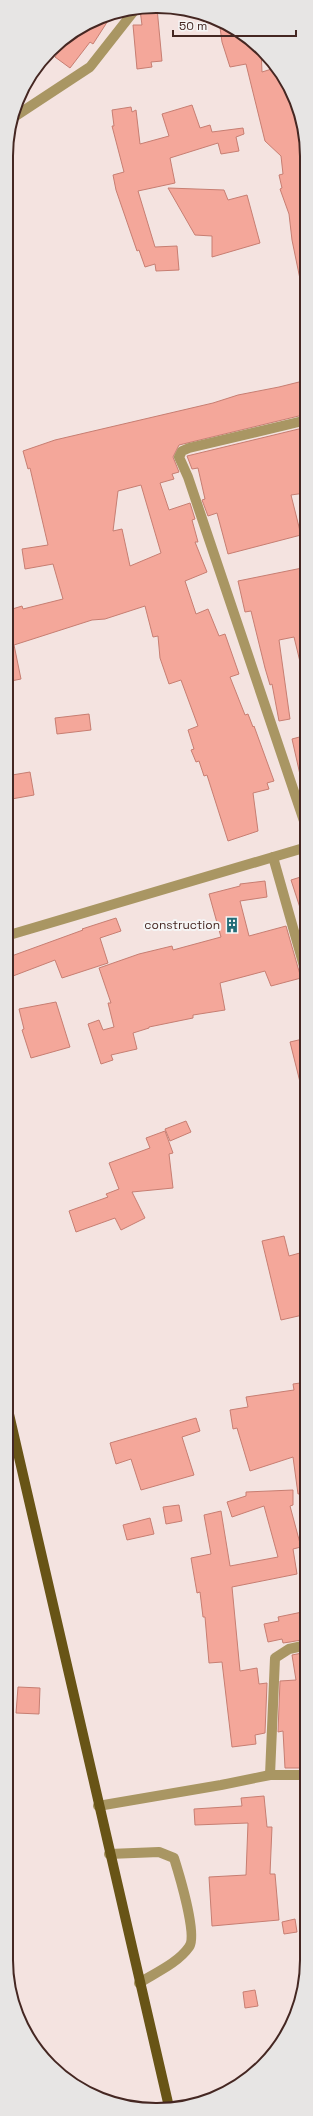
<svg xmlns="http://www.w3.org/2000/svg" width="313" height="2116" font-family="'Space Grotesk',sans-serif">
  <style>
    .building { fill: #f4a79a; stroke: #c77e72; fill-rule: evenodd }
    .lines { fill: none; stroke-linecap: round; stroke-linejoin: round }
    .minor { stroke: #a99663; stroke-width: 10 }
    .major { stroke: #685416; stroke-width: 10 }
    .labels { text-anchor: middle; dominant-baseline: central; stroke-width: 4; stroke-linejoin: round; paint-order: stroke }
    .poi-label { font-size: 12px; fill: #452722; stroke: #f5f5f5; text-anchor: end }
    .rim { fill: none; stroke: #452722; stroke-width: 2 }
  </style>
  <rect width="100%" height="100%" fill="#f4e3e0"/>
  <!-- building -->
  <g class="building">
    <polygon points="157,8 162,61 151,62 152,67 137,69 133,25 142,25 140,10"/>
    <polygon points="113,13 93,44 90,42 70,68 55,57 72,35 108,14"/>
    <polygon points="219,20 261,49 262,72 275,68 295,99 307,146 307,212 303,213 307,243 307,278 300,279 292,240 289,214 280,189 282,188 279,175 283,174 281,156 265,141 246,64 230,67 222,42"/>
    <polygon points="192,105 200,128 210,125 212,132 243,128 244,134 236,137 239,151 221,154 218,143 170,158 175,183 138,191 155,247 177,246 179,270 156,271 155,264 145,267 139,250 137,251 116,190 113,175 124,172 112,126 114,126 112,110 131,107 132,112 136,110 140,144 169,136 162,114"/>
    <polygon points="168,188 224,190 228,200 247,195 260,243 212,257 212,236 195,235"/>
    <path d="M307 380V414L179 445 173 457 179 472 172 474 174 479 160 483 169 510 190 503 195 519 192 520 198 542H195L207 572 185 581 196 614 208 609 219 636 225 634 239 674 230 677 245 715 248 714 253 727 254 726 274 781 267 783 269 789 253 793 258 831 228 841 207 775 204 776 199 761 196 762 191 750 194 749 188 730 198 726 181 680 169 684 160 658 158 636 153 637 145 606 105 619 92 620 14 645 21 679 6 682V611L22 606 23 609 63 599 53 564 25 569 22 549 48 545 30 468 28 469 23 451 55 440 213 403 238 395 279 387ZM141 485 161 553 130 566 122 529 113 531 118 491Z"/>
    <polygon points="307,427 307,475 302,476 305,493 291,495 301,535 228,554 217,513 208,516 202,500 205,499 198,468 192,469 187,456"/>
    <polygon points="307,567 307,669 302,670 294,637 279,640 290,719 279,721 272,684 270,685 265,668 251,611 245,612 238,581"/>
    <polygon points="89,714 91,730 57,734 55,718"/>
    <polygon points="307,735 307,778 301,779 292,739"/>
    <polygon points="30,772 34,795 6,800 6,776"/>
    <polygon points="307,875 307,920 304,920 291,880"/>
    <polygon points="265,881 267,897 240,901 249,936 286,926 301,978 271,986 265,971 220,983 225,1010 193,1015 193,1018 149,1027 149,1028 133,1033 137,1049 111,1055 113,1060 101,1064 88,1024 99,1020 103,1030 114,1027 108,1003 111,1003 99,968 139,954 172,946 173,950 221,937 209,894 240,886 240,884"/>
    <polygon points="116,918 121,931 100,938 108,963 62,978 55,960 13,976 6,958 83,930 82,929"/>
    <polygon points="307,929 307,952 301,931"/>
    <polygon points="56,1002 70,1047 31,1058 22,1030 24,1029 19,1009"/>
    <polygon points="307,1038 307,1089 302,1090 290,1042"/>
    <polygon points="186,1121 191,1132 170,1141 165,1129"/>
    <polygon points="165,1131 173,1153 169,1154 173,1188 132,1192 145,1218 121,1230 115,1218 76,1232 69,1211 108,1197 106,1194 119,1189 109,1163 150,1148 146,1138"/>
    <polygon points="284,1236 289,1256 307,1251 307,1314 281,1320 262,1241"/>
    <polygon points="307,1382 307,1493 298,1494 293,1457 250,1471 237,1428 233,1429 230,1410 248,1407 246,1397 294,1390 293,1384"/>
    <polygon points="196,1418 200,1431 182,1437 194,1475 141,1490 131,1459 116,1464 110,1443"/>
    <polygon points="293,1490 293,1505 290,1506 301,1547 293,1549 297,1574 232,1587 240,1671 257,1668 259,1684 267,1683 265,1733 255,1735 256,1744 232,1747 222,1662 209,1663 205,1617 203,1617 200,1592 197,1593 191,1558 211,1554 204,1515 221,1511 230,1566 278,1557 264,1506 232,1517 227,1502 246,1496 246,1492"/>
    <polygon points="179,1505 182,1521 166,1524 163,1507"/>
    <polygon points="150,1518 154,1534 127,1540 123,1525"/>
    <polygon points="307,1611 307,1639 290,1642 283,1643 282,1639 268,1642 264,1624 279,1621 278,1617"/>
    <polygon points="307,1652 307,1722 300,1723 303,1768 285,1768 283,1731 278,1732 280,1681 296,1680 292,1655"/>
    <polygon points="18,1687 40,1688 39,1714 16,1713"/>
    <polygon points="264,1796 267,1827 272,1827 270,1874 275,1874 279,1920 212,1926 209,1877 246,1875 248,1823 195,1825 194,1809 242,1806 241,1798"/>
    <polygon points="295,1919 297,1932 284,1934 282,1922"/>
    <polygon points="255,1990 258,2006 245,2008 243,1992"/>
  </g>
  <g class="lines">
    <!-- minor -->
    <g class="minor">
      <polyline points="14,117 90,67 134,11"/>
      <polyline points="307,420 189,448 182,451 179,457 188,477 307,830"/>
      <polyline points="273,857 307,977"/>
      <polyline points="6,936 307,847"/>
      <polyline points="270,1775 275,1658 289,1649 307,1645"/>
      <polyline points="98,1806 221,1785 270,1775 307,1775"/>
      <path d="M109 1854 159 1852 174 1858C179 1874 198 1936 189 1947 178 1963 155 1973 139 1983"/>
    </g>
    <!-- major -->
    <polyline class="major" points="6,1401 169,2107"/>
  </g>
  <!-- icons -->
  <defs>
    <symbol id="building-bare" viewBox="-9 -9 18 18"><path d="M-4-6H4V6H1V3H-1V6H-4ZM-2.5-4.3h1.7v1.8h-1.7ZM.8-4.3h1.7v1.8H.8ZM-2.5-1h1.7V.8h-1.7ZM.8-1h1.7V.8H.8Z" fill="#236c77" stroke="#f5f5f5" stroke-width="2.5" paint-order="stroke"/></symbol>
  </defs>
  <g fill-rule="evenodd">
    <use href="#building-bare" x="221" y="914" width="22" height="22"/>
  </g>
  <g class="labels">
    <!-- poi labels -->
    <g class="poi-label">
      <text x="220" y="925">construction</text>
    </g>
  </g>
  <!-- crop -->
  <path d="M0 0H313V2116H0ZM156 13H157A143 143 0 0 1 300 156V1960A143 143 0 0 1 157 2103H156A143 143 0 0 1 13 1960V156A143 143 0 0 1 156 13Z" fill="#e7e5e4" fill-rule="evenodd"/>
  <path class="rim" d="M156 13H157A143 143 0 0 1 300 156V1960A143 143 0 0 1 157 2103H156A143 143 0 0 1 13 1960V156A143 143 0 0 1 156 13Z"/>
  <!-- scale -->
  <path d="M173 30v6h123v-6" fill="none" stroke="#452722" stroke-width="2"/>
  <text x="179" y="30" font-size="12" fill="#452722" stroke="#f5f5f5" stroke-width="3" paint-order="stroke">50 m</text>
</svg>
